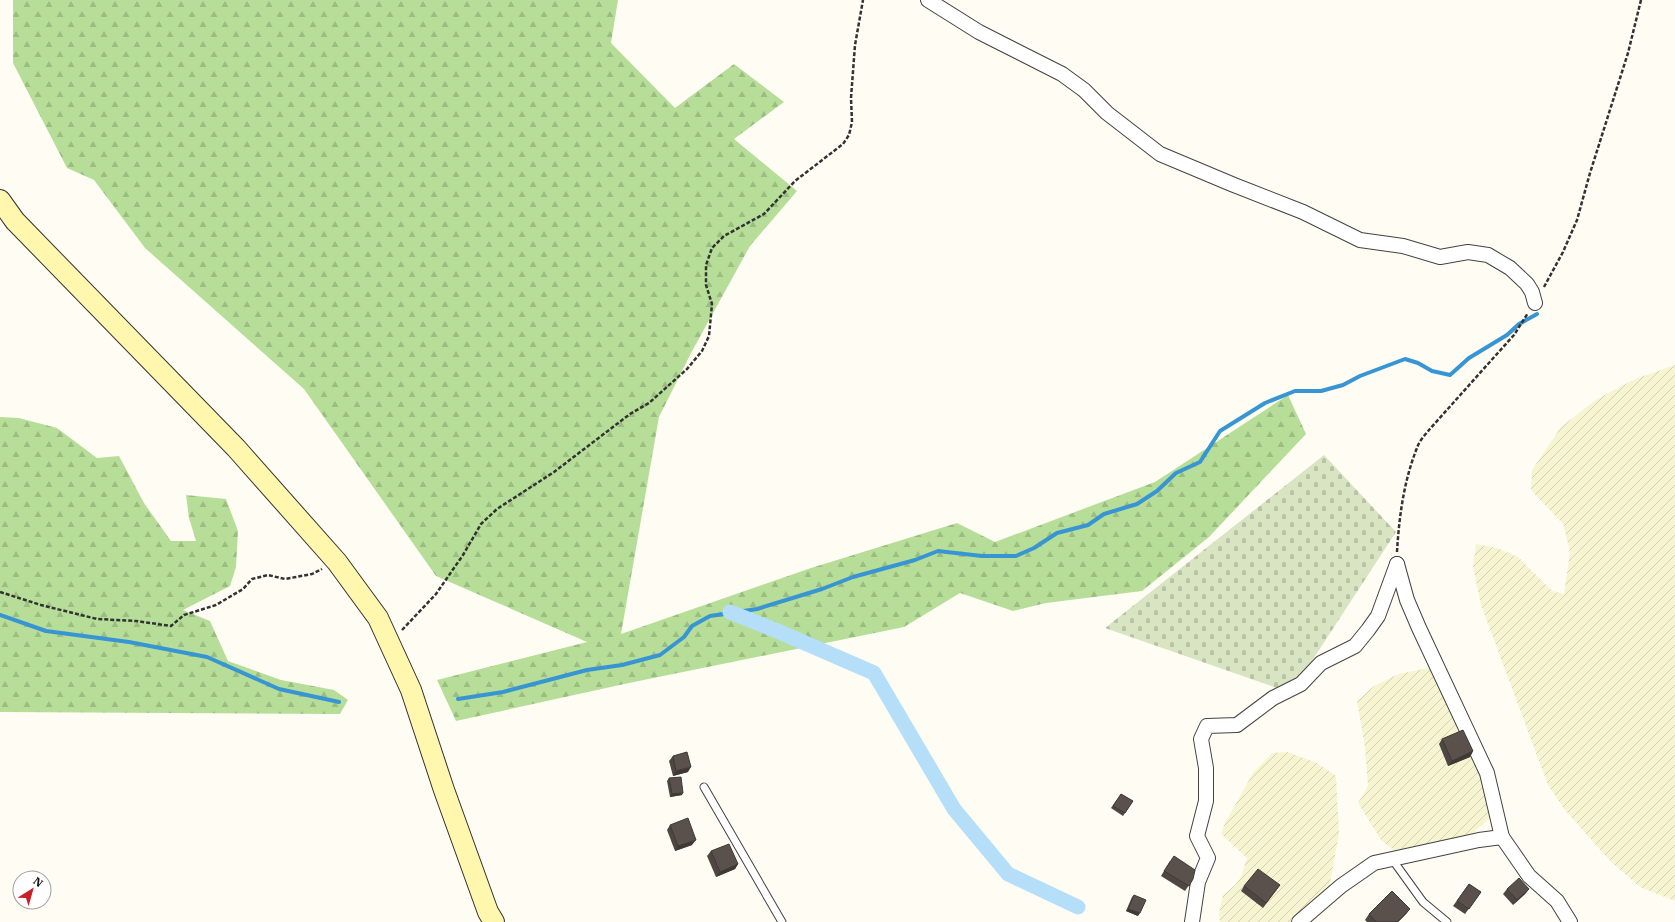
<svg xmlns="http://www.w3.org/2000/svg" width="1675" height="922" font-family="'IBM Plex Serif',serif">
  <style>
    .farmland { fill: url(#farmland-furrows) }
    .forest { fill: url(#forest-firs) }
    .cemetery { fill: url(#cemetery-stones) }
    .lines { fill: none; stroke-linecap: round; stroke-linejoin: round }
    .stream { stroke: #3895d4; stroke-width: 4 }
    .canal { stroke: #b5dff9; stroke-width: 15 }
    .service-casing { stroke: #434343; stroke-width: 9 }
    .minor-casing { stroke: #434343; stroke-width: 16 }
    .secondary-casing { stroke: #323232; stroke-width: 22 }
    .path { stroke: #323232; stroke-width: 2.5; stroke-dasharray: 4 2; stroke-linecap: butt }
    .service { stroke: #fff; stroke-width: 7 }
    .minor { stroke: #fff; stroke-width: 14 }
    .secondary { stroke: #fff7ae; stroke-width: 20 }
    .wall { fill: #4d4641 }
    .shaded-wall { fill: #3f3935 }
    .building { fill: #5a514c; stroke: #3f3935 }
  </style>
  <defs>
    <pattern id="farmland-furrows" width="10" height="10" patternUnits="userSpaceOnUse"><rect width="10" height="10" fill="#f7f4d1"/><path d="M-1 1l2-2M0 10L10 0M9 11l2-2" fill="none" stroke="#d3d0b2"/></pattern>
    <pattern id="forest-firs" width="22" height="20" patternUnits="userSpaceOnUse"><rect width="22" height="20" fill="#b7de98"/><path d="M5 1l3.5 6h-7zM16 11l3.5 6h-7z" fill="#9cbd82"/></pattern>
    <pattern id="cemetery-stones" width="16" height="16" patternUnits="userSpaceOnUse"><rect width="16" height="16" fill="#d8e4c2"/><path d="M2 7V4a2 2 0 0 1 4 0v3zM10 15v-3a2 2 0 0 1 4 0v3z" fill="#b8c3a6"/></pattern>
  </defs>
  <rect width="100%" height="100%" fill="#fffdf3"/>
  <!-- farmland -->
  <g class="farmland">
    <polygon points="1675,365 1675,901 1640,887 1612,863 1564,809 1548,785 1481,605 1473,567 1476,544 1497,548 1518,557 1552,591 1564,594 1570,552 1563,524 1531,490 1532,470 1561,427 1597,399 1635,379"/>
    <polygon points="1434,667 1484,772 1490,818 1455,849 1406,860 1381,840 1358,803 1368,786 1365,747 1357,701 1374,686 1398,674"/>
    <polygon points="1287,752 1317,763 1336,776 1339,833 1327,901 1309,922 1220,922 1219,914 1223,895 1235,885 1241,877 1247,858 1221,834 1225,823 1253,773 1272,753"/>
  </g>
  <!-- forest -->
  <g class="forest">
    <polygon points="13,0 618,0 611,43 675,108 734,64 784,102 734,139 797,191 750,246 691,353 659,417 621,634 811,568 957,523 995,542 1155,482 1288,395 1306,434 1209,537 1142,591 1046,603 1013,611 960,593 904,627 629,683 456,721 437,680 587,642 436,576 304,389 145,248 94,180 67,168 13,63"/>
    <polygon points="0,417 19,418 57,428 97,458 119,456 144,503 171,541 196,541 189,518 186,495 226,499 238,531 236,567 230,586 183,610 210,621 228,661 281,680 334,690 348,700 340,714 0,712"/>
  </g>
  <!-- cemetery -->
  <polygon class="cemetery" points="1324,455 1396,532 1291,693 1105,628"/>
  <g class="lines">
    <!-- stream -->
    <g class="stream">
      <polyline points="0,615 46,631 129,642 207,657 279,689 339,702"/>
      <polyline points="458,699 503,692 587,670 622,665 660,655 684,637 692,626 710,616 757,609 822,589 853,577 915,560 938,551 982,556 1016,556 1034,548 1057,533 1088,525 1104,514 1137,504 1157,491 1176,473 1200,462 1220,431 1265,403 1295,391 1321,391 1343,385 1360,376 1405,359 1418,363 1432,371 1450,375 1469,358 1507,335 1519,324 1537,314"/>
    </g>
    <!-- canal -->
    <polyline class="canal" points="730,612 775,630 874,673 954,809 1008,874 1078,907"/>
    <defs>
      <g id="service">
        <polyline points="704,787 782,922"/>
        <polyline points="1392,859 1423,902 1447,922"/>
      </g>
      <g id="minor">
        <polyline points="928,0 979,32 1062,74 1084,90 1107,113 1160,154 1234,185 1303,212 1360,240 1403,246 1440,257 1468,252 1488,255 1510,268 1527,284 1532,292 1535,303"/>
        <polyline points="1397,564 1407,600 1419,628 1487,773 1502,837 1529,876 1557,901 1570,922"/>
        <polyline points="1192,922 1198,882 1208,858 1197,836 1206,801 1206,768 1201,739 1207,726 1237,725 1273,698 1301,684 1321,663 1355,646 1368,630 1378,616 1397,564"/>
        <polyline points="1299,922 1341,886 1374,863 1479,840 1502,837"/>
      </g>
      <polyline id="secondary" points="0,200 15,221 236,448 337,562 378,618 411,690 444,790 488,912 494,922"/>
    </defs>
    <!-- service casing -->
    <use href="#service" class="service-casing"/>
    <!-- minor casing -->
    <use href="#minor" class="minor-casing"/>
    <!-- secondary casing -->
    <use href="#secondary" class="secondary-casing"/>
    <!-- path -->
    <g class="path">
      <polyline points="1544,287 1563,252 1577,220 1590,173 1628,53 1641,0"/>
      <path d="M1397 552C1399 517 1404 480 1417 448 1419 441 1425 435 1429 430L1496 355 1514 335 1528 313"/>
      <polyline points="0,592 41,605 97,619 136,621 171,626 184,615 216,605 243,589 252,579 268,575 285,579 312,574 322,569"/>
      <polyline points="402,630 436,594 463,555 481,524 497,509 554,472 630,414 649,403 687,369 702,351 709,336 712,304 706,285 706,265 712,248 724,236 764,214 795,181 843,144 849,135 852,122 851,98 855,45 863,0"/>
    </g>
    <!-- service -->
    <use href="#service" class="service"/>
    <!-- minor -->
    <use href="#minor" class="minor"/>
    <!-- secondary -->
    <use href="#secondary" class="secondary"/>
  </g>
  <!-- wall -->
  <g class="wall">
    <polygon points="1442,739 1473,751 1470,757 1448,766 1439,744"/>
    <polygon points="673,756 688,772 673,776 669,761"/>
    <polygon points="669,778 682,795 670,797 667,781"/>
    <polygon points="1121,794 1133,801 1123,816 1111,808"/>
    <polygon points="670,825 692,845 675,851 667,830"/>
    <polygon points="711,851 738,864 735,869 716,877 707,856"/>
    <polygon points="1170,861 1193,879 1185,891 1161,876"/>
    <polygon points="1469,884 1481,892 1465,914 1453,906"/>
    <polygon points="1280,885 1263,908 1241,891 1244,886"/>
    <polygon points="1507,889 1529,889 1525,894 1513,905 1503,894"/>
    <polygon points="1134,895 1138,916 1126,911 1132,897"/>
    <polygon points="1410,909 1406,914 1398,922 1367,922 1365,920 1369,914"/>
  </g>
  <!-- shaded-wall -->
  <g class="shaded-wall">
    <polygon points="1473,751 1470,757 1448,766 1452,761"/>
    <polygon points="691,767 688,772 673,776 676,771"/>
    <polygon points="683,793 682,795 670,797 672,794"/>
    <polygon points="696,840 692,845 675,851 678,846"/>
    <polygon points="738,864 735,869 716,877 720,872"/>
    <polygon points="1529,889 1525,894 1513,905 1517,900"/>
    <polygon points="1128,909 1140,913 1138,916 1126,911"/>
    <polygon points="1410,909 1406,914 1398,922 1397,922"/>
  </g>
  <!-- building -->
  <g class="building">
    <polygon points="1463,730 1473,751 1452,761 1442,739"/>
    <polygon points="687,752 691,767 676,771 673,756"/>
    <polygon points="681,777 683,793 672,794 669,778"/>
    <polygon points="1121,794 1133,801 1125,813 1113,806"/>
    <polygon points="688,818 696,840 678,846 670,825"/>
    <polygon points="729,844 738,864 720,872 711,851"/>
    <polygon points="1174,856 1195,870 1193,879 1189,886 1164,871"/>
    <polygon points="1258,869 1280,885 1266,903 1244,886"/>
    <polygon points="1519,878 1529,889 1517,900 1507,889"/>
    <polygon points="1469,884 1481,892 1469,909 1457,901"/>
    <polygon points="1392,891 1410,909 1397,922 1376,922 1369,914"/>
    <polygon points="1134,895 1146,900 1140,913 1128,909"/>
  </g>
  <!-- north arrow -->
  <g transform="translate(32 890) rotate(37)"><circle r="19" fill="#ffffff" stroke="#9f9f9f"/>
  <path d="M0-3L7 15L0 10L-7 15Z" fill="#c92027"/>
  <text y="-6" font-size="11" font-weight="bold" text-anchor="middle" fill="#101010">N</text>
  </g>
</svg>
